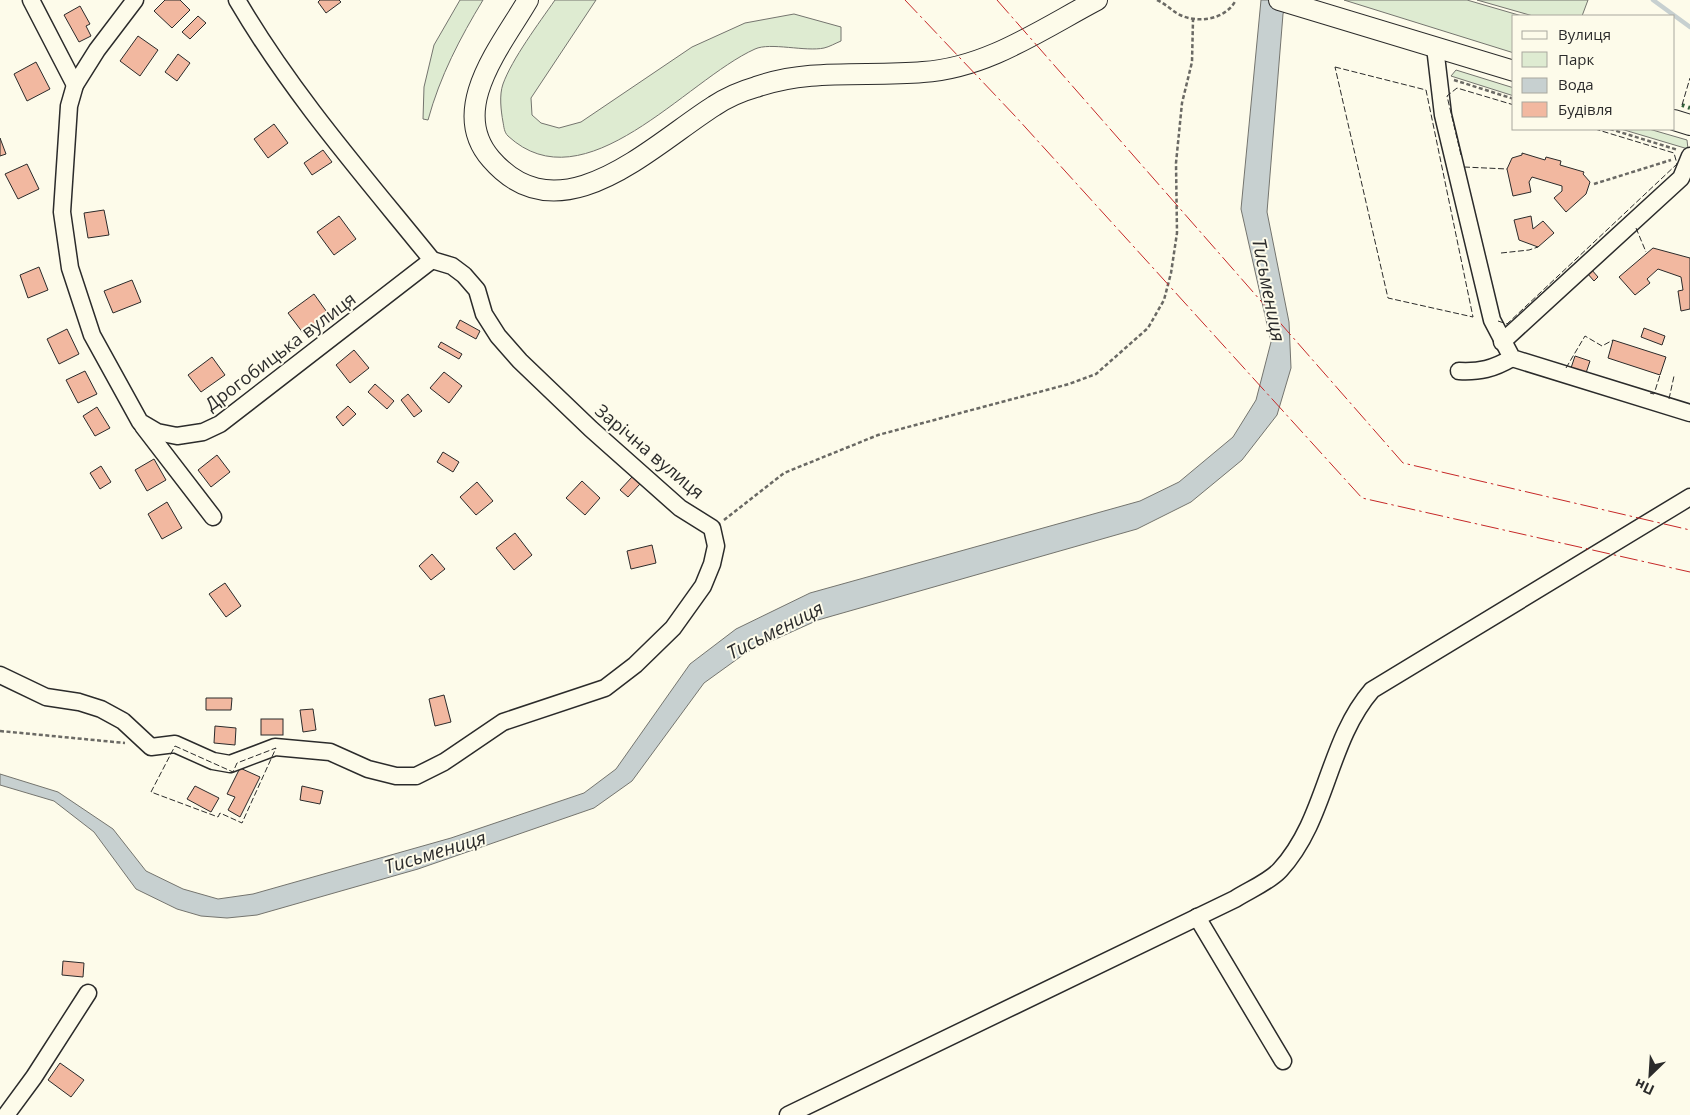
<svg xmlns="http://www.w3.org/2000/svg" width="1690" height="1115" font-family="'Open Sans',sans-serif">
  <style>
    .green { fill: #deebd1; stroke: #74746e }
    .water { fill: #c7d0d0; stroke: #74746e }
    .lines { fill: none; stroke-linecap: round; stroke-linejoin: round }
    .stream { stroke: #c7d0d0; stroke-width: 4.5 }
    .building { fill: #f2b8a0; stroke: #2b2b2b }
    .minor-casing { stroke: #2b2b2b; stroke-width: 19 }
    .major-casing { stroke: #2b2b2b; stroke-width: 22 }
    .path { stroke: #6a6964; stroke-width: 2.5; stroke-dasharray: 4 2.5; stroke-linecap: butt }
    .minor { stroke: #fdfbea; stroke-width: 16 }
    .major { stroke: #fdfbea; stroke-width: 20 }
    .hedge { stroke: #34623c; stroke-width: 4; stroke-dasharray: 2.5 4; stroke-linecap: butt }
    .fence { stroke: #2b2b2b; stroke-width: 1; stroke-dasharray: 6 2.5; stroke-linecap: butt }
    .power { stroke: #c62828; stroke-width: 1; stroke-dasharray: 18 4 2.5 4; stroke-linecap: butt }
    .labels { text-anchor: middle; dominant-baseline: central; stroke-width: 4; stroke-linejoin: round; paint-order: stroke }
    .street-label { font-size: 18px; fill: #2b2b2b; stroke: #fdfbea }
    .water-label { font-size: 19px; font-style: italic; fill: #2b2b2b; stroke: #fdfbea }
  </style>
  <rect width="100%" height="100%" fill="#fdfbea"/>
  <!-- green -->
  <g class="green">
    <path d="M460 0H483C460 38 440 76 428 120L423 119 424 87 434 45Z"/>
    <path d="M555 0H596L531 98 532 115 541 123 559 128 581 122 692 47 745 23 794 14 841 27V41C836 43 829 47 824 48 806 52 770 42 755 49 686 80 585 207 508 136 504 132 504 127 503 122 501 111 499 95 503 84 512 59 539 23 555 0Z"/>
    <polygon points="1344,0 1467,0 1522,16 1514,16 1514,53"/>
    <polygon points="1477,0 1588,0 1582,16 1533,16"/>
    <polygon points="1456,70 1514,88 1514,96 1451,76"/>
    <polygon points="1621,129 1649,129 1687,140 1688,149"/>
  </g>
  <!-- water -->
  <polygon class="water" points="1261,0 1288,0 1283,14 1267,212 1289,322 1291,368 1277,415 1242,460 1191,502 1137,529 818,620 747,652 704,683 632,781 594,808 418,869 257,915 227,918 201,916 177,909 136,889 94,832 54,801 0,785 0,774 58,792 113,829 146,871 183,889 218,899 253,894 451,838 584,793 616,769 690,664 736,629 810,593 1140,501 1179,482 1233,437 1256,400 1271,342 1241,209"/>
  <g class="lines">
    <!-- stream -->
    <polyline class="stream" points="1653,0 1690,27"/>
  </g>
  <!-- building -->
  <g class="building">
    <polygon points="165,0 180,0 190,10 172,28 154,11"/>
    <polygon points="320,0 339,0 341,2 326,13 318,2"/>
    <polygon points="80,6 90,24 86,26 91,36 79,42 64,15"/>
    <polygon points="198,16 206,23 190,39 182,32"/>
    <polygon points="138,36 158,50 140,76 120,61"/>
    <polygon points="178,54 190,63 177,81 165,72"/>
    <polygon points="36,62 50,89 27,101 14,74"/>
    <polygon points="274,124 288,143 268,158 254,139"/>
    <polygon points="0,138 6,154 0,156"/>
    <polygon points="323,150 332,162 312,175 304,163"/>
    <polygon points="1522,153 1545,160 1546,157 1561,161 1560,165 1584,172 1583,174 1590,182 1586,194 1566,212 1554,198 1562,191 1562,186 1532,177 1529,182 1531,192 1513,196 1507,169 1512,158 1522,155"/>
    <polygon points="27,164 39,189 18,199 5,174"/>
    <polygon points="104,210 109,235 88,238 84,213"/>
    <polygon points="339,216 356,239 334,255 317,232"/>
    <polygon points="1531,216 1533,229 1543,221 1554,233 1538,247 1519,240 1514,220"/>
    <polygon points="1653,248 1690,258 1690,309 1681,311 1678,291 1683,290 1681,277 1658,269 1647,279 1650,283 1635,295 1619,277"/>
    <polygon points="39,267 48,290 28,298 20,275"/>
    <polygon points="1591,269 1598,277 1594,281 1587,273"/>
    <polygon points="132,280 141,302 113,313 104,291"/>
    <polygon points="314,294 329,315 303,333 288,313"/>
    <polygon points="460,320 480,331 476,339 456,328"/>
    <polygon points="1644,328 1665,336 1662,345 1641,337"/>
    <polygon points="67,329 79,354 59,364 47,339"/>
    <polygon points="1613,340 1666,357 1660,375 1608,358"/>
    <polygon points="441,342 462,354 459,359 438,347"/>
    <polygon points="354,350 369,368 350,383 336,365"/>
    <polygon points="1575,356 1590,361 1586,373 1571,368"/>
    <polygon points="212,357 225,375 201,392 188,375"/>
    <polygon points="85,371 97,394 78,403 66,380"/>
    <polygon points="444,372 462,386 449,403 430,388"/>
    <polygon points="375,384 394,401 387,409 368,392"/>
    <polygon points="408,394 422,411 414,417 401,400"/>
    <polygon points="348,406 356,414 343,426 336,417"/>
    <polygon points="97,407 110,428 95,436 83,416"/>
    <polygon points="443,452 459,462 453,472 437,462"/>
    <polygon points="217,455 230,472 211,487 198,470"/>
    <polygon points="154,459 166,480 147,491 135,470"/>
    <polygon points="101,466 111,482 100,489 90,473"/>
    <polygon points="632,477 640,484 628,497 620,490"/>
    <polygon points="582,481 600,498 585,515 566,498"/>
    <polygon points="477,482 493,501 476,515 460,497"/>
    <polygon points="167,502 182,528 162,539 148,514"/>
    <polygon points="515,533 532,555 514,570 496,548"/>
    <polygon points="652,545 656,563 631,569 627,551"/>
    <polygon points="432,554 445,569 431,580 419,566"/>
    <polygon points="225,583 241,606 226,617 209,594"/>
    <polygon points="444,695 451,722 435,726 429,699"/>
    <polygon points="206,698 232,698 231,710 206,710"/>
    <polygon points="313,709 316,730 303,732 300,710"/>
    <rect x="261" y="719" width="22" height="16"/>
    <polygon points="215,726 236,728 235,745 214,743"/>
    <polygon points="240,768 260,777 240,817 228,810 235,797 227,794"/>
    <polygon points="195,786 219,798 211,812 187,799"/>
    <polygon points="302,786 323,791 320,804 300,800"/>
    <polygon points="63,961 84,963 83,977 62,975"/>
    <polygon points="60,1063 84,1080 71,1097 48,1080"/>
  </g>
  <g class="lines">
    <defs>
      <g id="minor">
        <polyline points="31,0 75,85"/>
        <path d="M135 0 97 50 75 85 69 106 62 212 70 268 92 335 140 422 157 432 177 436 203 432 220 424 432 260C364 176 292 94 237 0"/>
        <polyline points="1435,47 1443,115 1492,320 1512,358 1690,413"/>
        <polyline points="1502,342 1681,178 1690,156"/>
        <path d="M1459 371C1480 372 1493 369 1512 358"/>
        <polyline points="143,426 213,517"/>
        <polyline points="0,675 46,697 79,702 101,709 123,721 151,747 175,744 213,761 230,764 275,747 330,752 368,769 396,776 416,776 444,762 503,722 605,688 635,665 673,628 703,586 712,564 716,546 712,528 680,508 591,429 520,361 498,336 484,314 477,290 464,275 452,266 432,260"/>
        <polyline points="1197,917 1283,1061"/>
        <polyline points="6,1115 34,1077 88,993"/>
        <path d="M788 1115 1235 899C1249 890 1269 882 1280 870 1327 819 1327 742 1372 690L1690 497"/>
      </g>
      <g id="major">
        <path d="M528 0C502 45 447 109 491 159 560 239 651 146 714 106 726 98 742 91 756 87 810 68 867 77 923 72 987 68 1042 29 1097 0"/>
        <polyline points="1279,0 1514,71"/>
        <polyline points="1674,120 1690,125"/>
      </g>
    </defs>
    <!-- minor casing -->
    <use href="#minor" class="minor-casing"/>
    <!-- major casing -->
    <use href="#major" class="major-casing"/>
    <!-- path -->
    <g class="path">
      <path d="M1157 0C1166 4 1172 11 1180 15 1200 24 1226 19 1236 0"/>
      <polyline points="1454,80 1514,99"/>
      <polyline points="1610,129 1678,150"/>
      <polyline points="1594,184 1671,160"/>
      <polyline points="724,520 784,473 878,435 1069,384 1096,374 1148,328 1164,300 1171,273 1177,233 1176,163 1182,103 1192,62 1193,20"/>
      <polyline points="0,731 125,743"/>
    </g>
    <!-- minor -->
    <use href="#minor" class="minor"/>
    <!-- major -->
    <use href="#major" class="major"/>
    <!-- hedge -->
    <polyline class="hedge" points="1682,105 1690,108"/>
    <!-- fence -->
    <g class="fence">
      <polygon points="1335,67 1426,90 1473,317 1388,298"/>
      <polyline points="1682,105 1690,78"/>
      <polyline points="1461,155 1447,96 1457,88 1514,105"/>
      <polyline points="1464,167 1507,169"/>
      <polyline points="1636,228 1646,252"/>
      <polyline points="1501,253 1529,250 1538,247"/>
      <polyline points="1498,321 1507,324 1677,164 1674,153 1595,129"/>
      <polyline points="1566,368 1585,336 1602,346 1613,340"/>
      <polyline points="1650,393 1654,394 1660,375"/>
      <polyline points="1669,399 1674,376"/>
      <polygon points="175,746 233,772 237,763 276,748 242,823 220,813 218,817 151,792"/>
    </g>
    <!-- power -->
    <g class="power">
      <polyline points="905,0 1016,117 1362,498 1690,572"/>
      <polyline points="997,0 1403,463 1690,530"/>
    </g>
  </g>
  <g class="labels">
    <!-- street labels -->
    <g class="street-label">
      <text transform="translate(280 351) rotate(-37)">Дрогобицька вулиця</text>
      <text transform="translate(650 451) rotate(40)">Зарічна вулиця</text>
    </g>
    <!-- water labels -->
    <g class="water-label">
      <text transform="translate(1269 290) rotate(79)">Тисьмениця</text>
      <text transform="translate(775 630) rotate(-27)">Тисьмениця</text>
      <text transform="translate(435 852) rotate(-17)">Тисьмениця</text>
    </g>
  </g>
  <!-- legend -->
  <rect x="1512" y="15" width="162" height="115" fill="#fdfbea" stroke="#a9a89e"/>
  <rect x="1522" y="31" width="25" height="8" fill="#fdfbea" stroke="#a9a89e"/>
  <text x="1558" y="40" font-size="15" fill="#2b2b2b">Вулиця</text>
  <rect x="1522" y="52" width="25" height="15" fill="#deebd1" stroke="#a9a89e"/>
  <text x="1558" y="65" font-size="15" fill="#2b2b2b">Парк</text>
  <rect x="1522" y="78" width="25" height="15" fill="#c7d0d0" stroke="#a9a89e"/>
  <text x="1558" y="90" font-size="15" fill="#2b2b2b">Вода</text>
  <rect x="1522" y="102" width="25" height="15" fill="#f2b8a0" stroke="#a9a89e"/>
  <text x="1558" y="115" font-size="15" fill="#2b2b2b">Будівля</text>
  <!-- north arrow -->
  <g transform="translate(1650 1075) rotate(205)" stroke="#fdfbea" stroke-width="4" paint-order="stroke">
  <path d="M0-4L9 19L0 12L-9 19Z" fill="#2b2b2b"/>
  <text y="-8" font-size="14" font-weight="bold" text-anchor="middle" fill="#2b2b2b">Пн</text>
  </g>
</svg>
